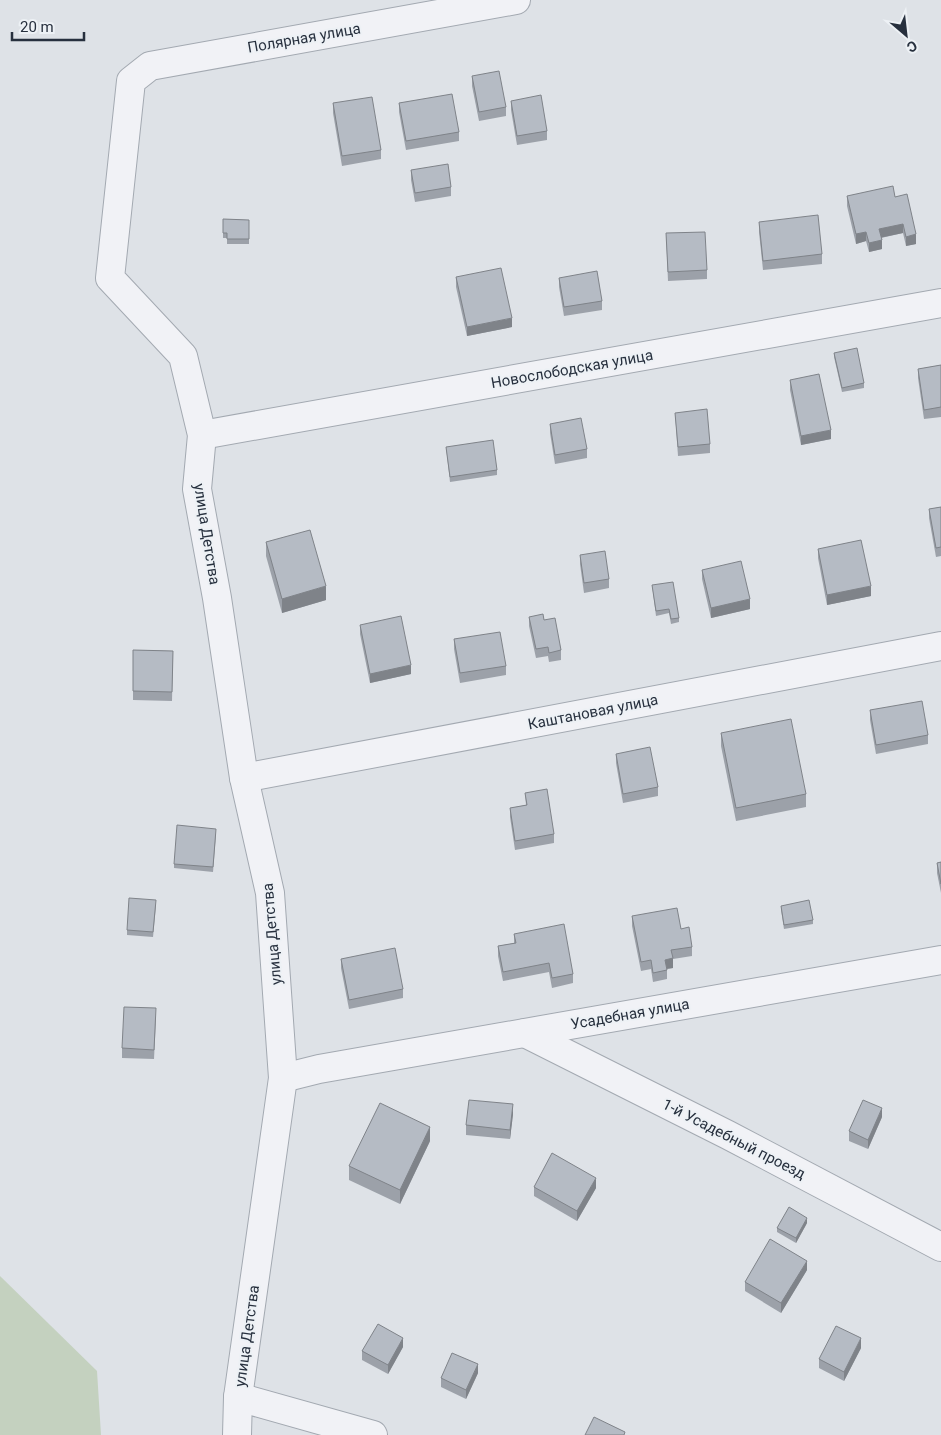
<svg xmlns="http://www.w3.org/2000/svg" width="941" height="1435" font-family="Roboto,sans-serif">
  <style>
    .green { fill: #c4d1bf }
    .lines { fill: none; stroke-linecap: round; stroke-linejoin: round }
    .minor-casing { stroke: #a3a9b1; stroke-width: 30 }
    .minor { stroke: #f1f2f6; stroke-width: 28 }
    .wall { fill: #9ca1a9 }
    .shaded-wall { fill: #7f8389 }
    .building { fill: #b5bbc4; stroke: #7f8389 }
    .labels { text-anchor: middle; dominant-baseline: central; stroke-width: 4; stroke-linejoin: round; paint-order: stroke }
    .street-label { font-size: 15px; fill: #27303e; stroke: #edf1f5 }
  </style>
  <rect width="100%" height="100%" fill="#dee2e7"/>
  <!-- green -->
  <polygon class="green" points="0,1276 97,1371 101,1435 0,1435"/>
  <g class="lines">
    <defs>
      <g id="minor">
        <polyline points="202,435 941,303"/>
        <polyline points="244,778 941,646"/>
        <polyline points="525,1033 728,1135 941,1247"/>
        <polyline points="283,1078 319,1069 941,960"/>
        <polyline points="238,1397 373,1435"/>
        <polyline points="237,1435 238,1397 283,1078 270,893 244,778 217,598 197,489 202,435 183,356 110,278 131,81 150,66 516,0"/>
      </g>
    </defs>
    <!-- minor casing -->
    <use href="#minor" class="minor-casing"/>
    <!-- minor -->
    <use href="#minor" class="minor"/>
  </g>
  <!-- wall -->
  <g class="wall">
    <polygon points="472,76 506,107 506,116 479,121 472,86"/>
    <polygon points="511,101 547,131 547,140 517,145 511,110"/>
    <polygon points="333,103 381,150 381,159 342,166 333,113"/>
    <polygon points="399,103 459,132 459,141 406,150 399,112"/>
    <polygon points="411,170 451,187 451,196 415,202 411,180"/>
    <polygon points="847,196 895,197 916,244 906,246 903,233 881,238 882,249 869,252 866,241 856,244 847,206"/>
    <polygon points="223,219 249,220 249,244 227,244 227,238 223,238"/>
    <polygon points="759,222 822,254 822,264 763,270 759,232"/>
    <polygon points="666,233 707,270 707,279 668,281"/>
    <polygon points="456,277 512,327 467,336 456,287"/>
    <polygon points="559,278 602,301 602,310 564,316 559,287"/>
    <polygon points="834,353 864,383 864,388 842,392 834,357"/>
    <polygon points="941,365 941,417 924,419 918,378 918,369"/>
    <polygon points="790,380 831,439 801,445 790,390"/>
    <polygon points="675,413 710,444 710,453 678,456"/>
    <polygon points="550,424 587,449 587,458 555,464 550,433"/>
    <polygon points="446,447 497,470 497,475 450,482"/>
    <polygon points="941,507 941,556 936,557 929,518 929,509"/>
    <polygon points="266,542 326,600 282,613 266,556"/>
    <polygon points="818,549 871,596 827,605 818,558"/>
    <polygon points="580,555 609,579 609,588 584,593 580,564"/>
    <polygon points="702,570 750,609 711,618 702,579"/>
    <polygon points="652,585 679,618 679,622 671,624 669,613 656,616"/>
    <polygon points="529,617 544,620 561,650 561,660 549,662 548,656 536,658 529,626"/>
    <polygon points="360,625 411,674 370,683 360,634"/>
    <polygon points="454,639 506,666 506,675 460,683 454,649"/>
    <polygon points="133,650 173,651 172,701 133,700"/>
    <polygon points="870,710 928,735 928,744 876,754 870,720"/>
    <polygon points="721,733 806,794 806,807 736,821 721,746"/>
    <polygon points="616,754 658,787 658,796 623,803 616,763"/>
    <polygon points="525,793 554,834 554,843 515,850 510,817 510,808 526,805"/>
    <polygon points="216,834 213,872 174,868 174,864"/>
    <polygon points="941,862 941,893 937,873 937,863"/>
    <polygon points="156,905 153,937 127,935 127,930"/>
    <polygon points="781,906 813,920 813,924 784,929 781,910"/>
    <polygon points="632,916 681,929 692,947 692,956 673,959 673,968 667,969 667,979 653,982 651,969 641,971 632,926"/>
    <polygon points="514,934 573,974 573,983 552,988 549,972 503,981 498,956 498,946 514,943"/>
    <polygon points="341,959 403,989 403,998 349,1009 341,968"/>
    <polygon points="156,1017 154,1059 122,1058 122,1048"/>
    <polygon points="513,1114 510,1139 466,1135 466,1125"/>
    <polygon points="882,1117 868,1149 849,1141 849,1131"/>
    <polygon points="430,1141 400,1204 349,1180 349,1166"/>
    <polygon points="534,1187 596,1188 577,1221 534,1196"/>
    <polygon points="807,1223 796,1243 777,1232 777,1228"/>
    <polygon points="807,1270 781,1313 745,1291 745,1282"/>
    <polygon points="403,1347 388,1374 362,1360 362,1351"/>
    <polygon points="861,1348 844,1381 819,1368 819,1359"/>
    <polygon points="478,1373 466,1399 441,1387 441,1378"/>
  </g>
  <!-- shaded-wall -->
  <g class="shaded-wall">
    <polygon points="903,224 903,233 879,238 879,229"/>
    <polygon points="866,232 866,241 856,244 856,234"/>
    <polygon points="916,234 916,244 906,246 906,237"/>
    <polygon points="882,240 882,249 869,252 869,243"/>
    <polygon points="512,318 512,327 467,336 467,327"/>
    <polygon points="831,430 831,439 801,445 801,436"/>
    <polygon points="326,586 326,600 282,613 282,599"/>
    <polygon points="871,586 871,596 827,605 827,595"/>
    <polygon points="750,599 750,609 711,618 711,608"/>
    <polygon points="411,665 411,674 370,683 370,674"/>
    <polygon points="673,958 673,968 665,969 665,960"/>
    <polygon points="513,1104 513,1114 510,1139 510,1130"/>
    <polygon points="882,1108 882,1117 868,1149 868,1140"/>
    <polygon points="430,1127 430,1141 400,1204 400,1190"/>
    <polygon points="596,1178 596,1188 577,1221 577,1211"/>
    <polygon points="807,1218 807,1223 796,1243 796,1238"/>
    <polygon points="807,1261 807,1270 781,1313 781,1303"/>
    <polygon points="403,1338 403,1347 388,1374 388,1365"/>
    <polygon points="861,1338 861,1348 844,1381 844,1372"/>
    <polygon points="478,1364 478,1373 466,1399 466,1390"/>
  </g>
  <!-- building -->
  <g class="building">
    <polygon points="499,71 506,107 479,112 472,76"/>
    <polygon points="452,94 459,132 406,141 399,103"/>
    <polygon points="541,95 547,131 517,136 511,101"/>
    <polygon points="372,97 381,150 342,156 333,103"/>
    <polygon points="448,164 451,187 415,193 411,170"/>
    <polygon points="893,186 895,197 907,194 916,234 906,237 903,224 879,229 882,240 869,243 866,232 856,234 847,196"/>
    <polygon points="818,215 822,254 763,261 759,222"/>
    <polygon points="223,219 249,220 249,239 227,239 227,233 223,233"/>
    <polygon points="705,232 707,270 668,272 666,233"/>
    <polygon points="501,268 512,318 467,327 456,277"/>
    <polygon points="597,271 602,301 564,307 559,278"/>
    <polygon points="857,348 864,383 842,388 834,353"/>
    <polygon points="941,365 941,407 924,410 918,369"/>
    <polygon points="819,374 831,430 801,436 790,380"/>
    <polygon points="707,409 710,444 678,447 675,413"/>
    <polygon points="581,418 587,449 555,455 550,424"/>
    <polygon points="493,440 497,470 450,477 446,447"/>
    <polygon points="941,507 941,547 936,548 929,509"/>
    <polygon points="310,530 326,586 282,599 266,542"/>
    <polygon points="861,540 871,586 827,595 818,549"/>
    <polygon points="605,551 609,579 584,583 580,555"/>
    <polygon points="741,561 750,599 711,608 702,570"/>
    <polygon points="673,582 679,618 671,619 669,609 656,611 652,585"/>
    <polygon points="543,614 544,620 555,618 561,650 549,653 548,647 536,649 529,617"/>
    <polygon points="401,616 411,665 370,674 360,625"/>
    <polygon points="500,632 506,666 460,673 454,639"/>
    <polygon points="133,650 173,651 172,692 133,691"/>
    <polygon points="922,701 928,735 876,745 870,710"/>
    <polygon points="791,719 806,794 736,808 721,733"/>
    <polygon points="650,747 658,787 623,794 616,754"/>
    <polygon points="547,789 554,834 515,841 510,808 527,805 525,793"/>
    <polygon points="177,825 216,829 213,867 174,864"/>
    <polygon points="941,862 941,884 937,863"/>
    <polygon points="129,898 156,900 153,932 127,930"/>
    <polygon points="809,900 813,920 784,925 781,906"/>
    <polygon points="677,908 681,929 689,927 692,947 671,950 673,958 665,960 667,970 653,973 651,960 641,962 632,916"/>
    <polygon points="564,924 573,974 552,978 549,963 503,972 498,946 516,943 514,934"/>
    <polygon points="395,948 403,989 349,1000 341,959"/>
    <polygon points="124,1007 156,1008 154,1050 122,1048"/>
    <polygon points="469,1100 513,1104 510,1130 466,1125"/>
    <polygon points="863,1100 882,1108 868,1140 849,1131"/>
    <polygon points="380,1103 430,1127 400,1190 349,1166"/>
    <polygon points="552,1153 596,1178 577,1211 534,1187"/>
    <polygon points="789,1207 807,1218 796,1238 777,1228"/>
    <polygon points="770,1239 807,1261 781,1303 745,1282"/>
    <polygon points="378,1324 403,1338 388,1365 362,1351"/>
    <polygon points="836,1326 861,1338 844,1372 819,1359"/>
    <polygon points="452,1353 478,1364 466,1390 441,1378"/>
    <polygon points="594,1417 625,1432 624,1435 585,1435"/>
  </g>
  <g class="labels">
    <!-- street labels -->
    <g class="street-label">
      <text transform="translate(304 38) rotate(-10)">Полярная улица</text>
      <text transform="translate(572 369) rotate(-10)">Новослободская улица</text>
      <text transform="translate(207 534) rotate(81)">улица Детства</text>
      <text transform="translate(593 712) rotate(-11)">Каштановая улица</text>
      <text transform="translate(272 934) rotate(-95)">улица Детства</text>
      <text transform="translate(630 1014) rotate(-10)">Усадебная улица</text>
      <text transform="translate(734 1139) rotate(27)">1-й Усадебный проезд</text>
      <text transform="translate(247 1336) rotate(-82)">улица Детства</text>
    </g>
  </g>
  <!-- north arrow -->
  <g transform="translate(906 35) rotate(152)" stroke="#edf1f5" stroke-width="4" paint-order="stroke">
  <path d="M0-4L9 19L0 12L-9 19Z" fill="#27303e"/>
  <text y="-8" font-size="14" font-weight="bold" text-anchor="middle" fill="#27303e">С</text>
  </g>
  <!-- scale -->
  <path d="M12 32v8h72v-8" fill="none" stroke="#27303e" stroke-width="2.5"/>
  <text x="20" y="32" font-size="15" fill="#27303e" stroke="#edf1f5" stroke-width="4" paint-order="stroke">20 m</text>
</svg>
